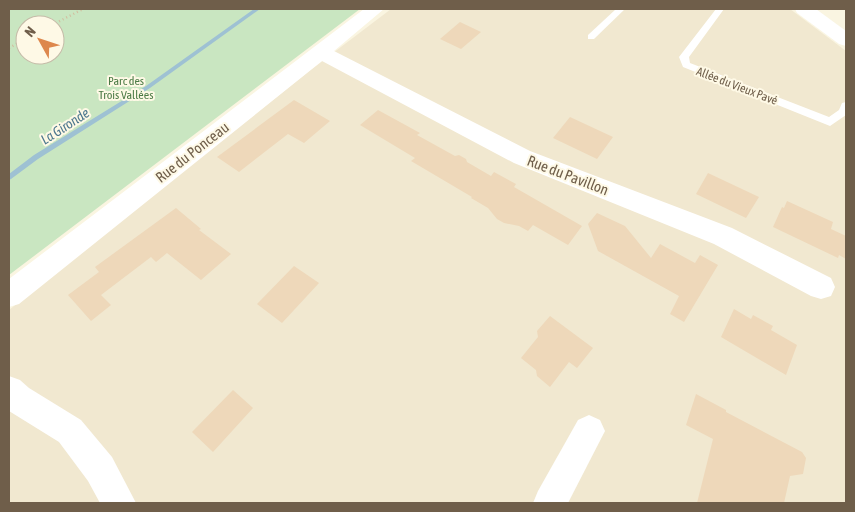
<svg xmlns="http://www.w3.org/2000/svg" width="855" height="512" font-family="'Asap Condensed',sans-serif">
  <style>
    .residential { fill: #f1e8d0 }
    .green { fill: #c9e6c1; fill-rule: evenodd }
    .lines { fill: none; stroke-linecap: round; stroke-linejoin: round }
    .stream { fill: #9ec1d3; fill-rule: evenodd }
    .building { fill: #eed8ba }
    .path { stroke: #d2bc9e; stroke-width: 2.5; stroke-dasharray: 1 3; stroke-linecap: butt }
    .lane { fill: #fff; fill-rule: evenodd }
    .street { fill: #fff; fill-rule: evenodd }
    .secondary { fill: #fff; fill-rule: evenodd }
    .labels { text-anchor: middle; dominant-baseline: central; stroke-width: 4; stroke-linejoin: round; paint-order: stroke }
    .far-park-label { font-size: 12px; fill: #4b7a45; stroke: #fef9e6 }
    .far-street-label { font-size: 12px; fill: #6f5e4a; stroke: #fef9e6 }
    .far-water-label { font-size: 14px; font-style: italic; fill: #4c778e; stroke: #fef9e6 }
    .street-label { font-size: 15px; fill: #6f5e4a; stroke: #fef9e6 }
  </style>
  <rect width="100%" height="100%" fill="#faf5e1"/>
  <!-- residential -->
  <polygon class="residential" points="391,9 790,9 846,51 846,503 9,503 9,310 308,72"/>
  <!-- green -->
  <path class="green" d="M9 9H360L9 275ZM25 25H55V55H25Z"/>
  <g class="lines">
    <!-- stream -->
    <polygon class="stream" points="254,9 260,9 150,88 38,159 11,179 9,180 9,174 34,155 146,86"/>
  </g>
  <!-- building -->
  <g class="building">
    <polygon points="460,22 481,32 461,49 440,39"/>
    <polygon points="294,100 330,121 304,143 288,134 239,172 217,157"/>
    <polygon points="378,110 420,133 417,135 455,156 459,155 466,159 467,162 491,176 494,172 516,184 514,187 582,226 568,245 533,225 528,231 519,226 504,223 497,219 488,208 471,198 472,197 411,161 415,158 360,125"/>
    <polygon points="570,117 613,137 597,159 553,138"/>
    <polygon points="708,173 759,197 746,218 696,194"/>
    <polygon points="787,201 833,222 831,229 846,236 846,259 839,255 838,258 773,227 782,207 784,208"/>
    <polygon points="176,208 201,229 199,230 231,254 201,280 167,253 156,262 151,257 101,295 111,305 91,321 68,295 99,272 95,267"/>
    <polygon points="597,213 625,226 651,258 660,244 695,263 700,255 718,265 684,322 670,314 679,296 598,251 588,224"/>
    <polygon points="294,266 319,283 282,323 257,304"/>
    <polygon points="734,309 751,319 753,315 773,326 771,330 797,345 786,375 721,337"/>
    <polygon points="550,316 593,348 577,368 569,362 550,387 537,376 536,370 521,358 538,337 537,331"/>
    <polygon points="233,390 253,408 213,452 192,432"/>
    <polygon points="696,394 726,410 726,412 802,452 806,458 803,474 790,476 784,503 697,503 713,439 686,425"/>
  </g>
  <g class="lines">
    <!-- path -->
    <g class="path">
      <polyline points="52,25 83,9"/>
      <polyline points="9,48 25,39"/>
    </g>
    <!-- lane -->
    <g class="lane">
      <polygon points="616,9 625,9 594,39 588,39 588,35"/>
      <polygon points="716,9 724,9 689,57 690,63 829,117 839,110 842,103 846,102 846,115 830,126 683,67 679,57"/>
    </g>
    <!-- street -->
    <g class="street">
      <polygon points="364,9 384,9 334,51 530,151 732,228 831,278 835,287 831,296 821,299 811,296 714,244 514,163 322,61 19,304 9,307 9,279"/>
      <polygon points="9,376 20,380 29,388 81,420 112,457 136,503 100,503 88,481 59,442 9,411"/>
      <polygon points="589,415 600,420 605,431 568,503 533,503 538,491 578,420"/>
    </g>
    <!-- secondary -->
    <polygon class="secondary" points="795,9 816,9 846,31 846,46 839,44 797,13"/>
  </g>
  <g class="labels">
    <!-- far-park labels -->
    <g class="far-park-label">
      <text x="126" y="81">Parc des<tspan x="126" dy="14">Trois Vallées</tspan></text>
    </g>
    <!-- far-street labels -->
    <g class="far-street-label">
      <text transform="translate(737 86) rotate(21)">Allée du Vieux Pavé</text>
    </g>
    <!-- far-water labels -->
    <g class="far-water-label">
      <text transform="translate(65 126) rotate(-33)">La Gironde</text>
    </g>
    <!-- street labels -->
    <g class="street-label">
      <text transform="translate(192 152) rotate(-38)">Rue du Ponceau</text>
      <text transform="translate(568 175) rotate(21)">Rue du Pavillon</text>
    </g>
  </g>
  <!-- border -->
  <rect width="855" height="512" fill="none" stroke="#6f5e4a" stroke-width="20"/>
  <!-- north arrow -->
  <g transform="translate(40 40) rotate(310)"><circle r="24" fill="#fef9e6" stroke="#c5bba8"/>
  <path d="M0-4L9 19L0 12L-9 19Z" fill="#dd884d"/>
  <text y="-8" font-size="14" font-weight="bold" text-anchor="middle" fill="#6f5e4a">N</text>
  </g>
</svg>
